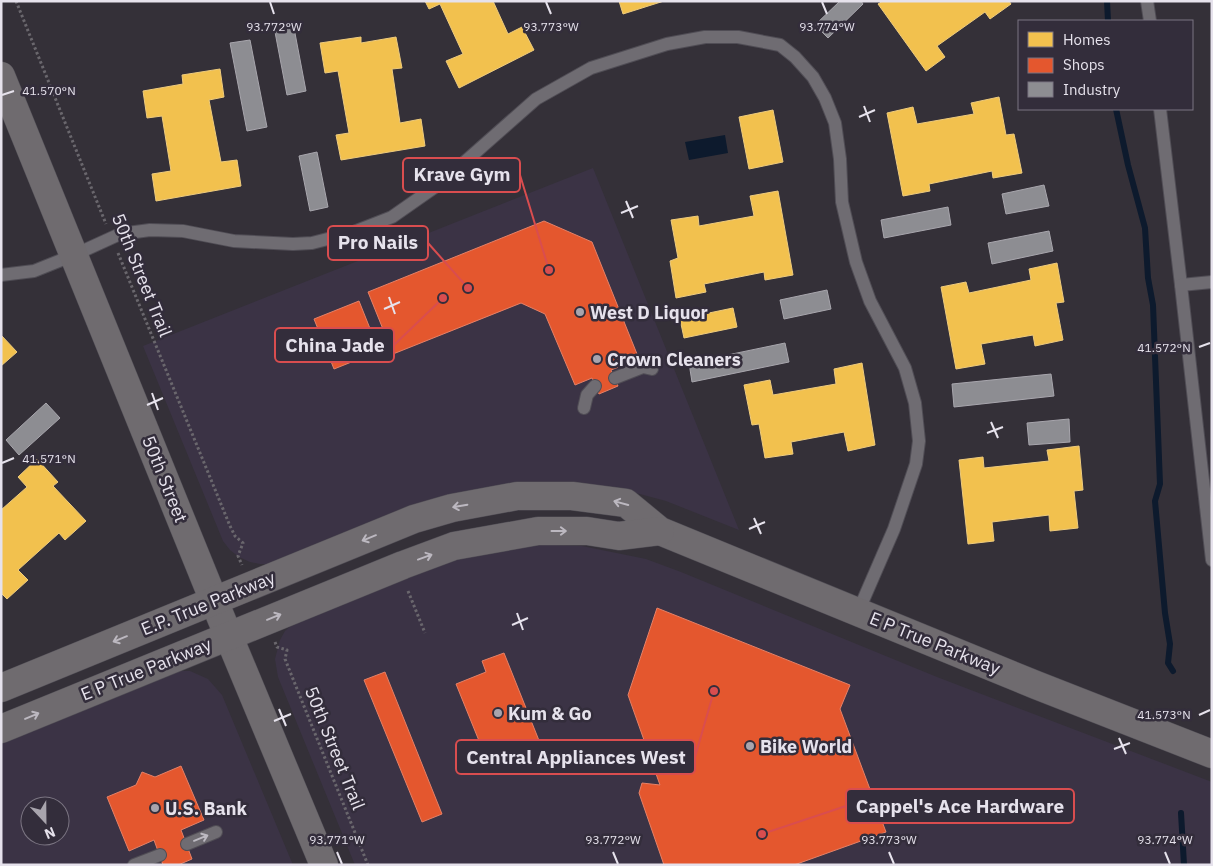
<svg xmlns="http://www.w3.org/2000/svg" width="1213" height="866" font-family="'IBM Plex Sans',sans-serif">
  <style>
    .built { fill: #3b3345; fill-rule: evenodd }
    .water { fill: #0d1a2d }
    .homes { fill: #f2c14e; stroke: #eecb7d }
    .shops { fill: #e4572e; stroke: #e58167 }
    .industry { fill: #8d8d92; stroke: #a8a6ad }
    .lines { fill: none; stroke-linecap: round; stroke-linejoin: round }
    .stream { stroke: #0d1a2d; stroke-width: 6 }
    .service-casing { stroke: #504d55; stroke-width: 14 }
    .secondary-casing { stroke: #504d55; stroke-width: 29 }
    .path { stroke: #6a676d; stroke-width: 3; stroke-dasharray: 2.5 2.5; stroke-linecap: butt }
    .service { stroke: #6f6c72; stroke-width: 12 }
    .secondary { stroke: #6f6b6f; stroke-width: 28 }
    .oneway { stroke: #bcb8c0 }
    .oneway2 { stroke: #bcb9c1 }
    .ticks { fill: none; stroke: #e6e2ec; stroke-width: 2 }
    .poi-dot { fill: #a8a4ad; stroke: #332d3b; stroke-width: 2 }
    .labels { text-anchor: middle; dominant-baseline: central; stroke-width: 5; stroke-linejoin: round; paint-order: stroke }
    .street-label { font-size: 18px; fill: #e6e2ec; stroke: #332d3b }
    .poi-label { font-size: 18px; font-weight: bold; fill: #e6e2ec; stroke: #332d3b; text-anchor: start }
    .ticks-label { font-size: 12px; text-anchor: middle; fill: #e6e2ec; stroke: #332d3b; stroke-width: 5; stroke-linejoin: round; paint-order: stroke }
    .leader { fill: none; stroke: #d94d4f; stroke-width: 2 }
    .callout-dot { fill: #d94d4f; stroke: #332d3b; stroke-width: 2 }
    .callout { fill: #332d3b; stroke: #d94d4f; stroke-width: 2 }
    .callout-label { font-size: 19px; text-anchor: middle; font-weight: bold; fill: #e6e2ec }
  </style>
  <rect width="100%" height="100%" fill="#343038"/>
  <!-- built -->
  <g class="built">
    <polygon points="593,168 739,530 666,501 636,493 606,487 514,484 452,495 271,564 260,564 250,562 239,557 230,550 223,541 143,346"/>
    <polygon points="527,545 555,545 582,546 646,559 681,572 937,677 1212,782 1212,865 355,865 278,677 275,659 280,640 285,631 294,623 457,558"/>
    <path d="M180 671H190L208 679 222 695 293 865H1V742ZM30 806H60V836H30Z"/>
  </g>
  <!-- water -->
  <polygon class="water" points="725,135 728,153 689,160 685,142"/>
  <!-- homes -->
  <g class="homes">
    <polygon points="425,1 493,1 508,34 522,27 534,50 459,88 446,61 463,54 440,4 429,9"/>
    <polygon points="619,1 664,1 623,14"/>
    <polygon points="883,1 1009,1 1011,4 990,19 985,12 937,46 945,57 926,71 878,4"/>
    <polygon points="361,37 361,43 396,37 402,68 392,69 400,123 421,119 425,146 341,160 336,135 349,133 338,71 325,73 320,43"/>
    <polygon points="220,69 224,97 209,100 221,162 237,160 241,186 156,201 152,174 171,171 162,116 147,118 143,91 183,84 182,75"/>
    <polygon points="999,97 1006,135 1014,134 1022,173 993,178 992,171 929,184 930,191 903,196 887,113 913,107 917,124 974,114 971,103"/>
    <polygon points="773,110 783,162 749,169 739,117"/>
    <polygon points="778,191 793,275 765,280 764,272 704,284 706,292 676,298 670,261 678,258 671,220 698,216 699,226 754,216 750,196"/>
    <polygon points="1057,263 1064,302 1056,303 1063,340 1035,346 1033,335 981,344 985,364 956,369 941,287 966,282 969,293 1031,280 1029,269"/>
    <polygon points="733,308 737,327 684,338 680,319"/>
    <polygon points="1,335 17,352 1,366"/>
    <polygon points="862,363 875,445 848,451 844,432 791,442 793,454 765,458 759,424 752,425 744,385 770,380 773,395 836,384 834,369"/>
    <polygon points="1079,446 1083,490 1074,491 1078,528 1050,531 1049,515 992,522 994,541 968,544 959,460 983,457 984,468 1049,461 1047,450"/>
    <polygon points="37,459 58,482 53,486 86,521 65,540 59,533 18,570 28,580 7,599 1,593 1,510 27,487 18,477"/>
  </g>
  <!-- shops -->
  <g class="shops">
    <polygon points="544,221 592,242 639,359 611,370 618,386 599,394 592,378 575,385 545,314 521,303 393,354 368,292"/>
    <polygon points="359,301 379,351 334,369 314,319"/>
    <polygon points="657,608 850,685 840,709 886,832 794,865 664,865 639,793 642,783 660,785 628,695"/>
    <polygon points="504,653 540,743 488,763 456,684 486,672 482,661"/>
    <polygon points="385,672 442,814 422,822 364,680"/>
    <polygon points="181,766 204,820 181,830 192,859 178,865 163,865 154,840 129,851 107,797 136,785 142,772 155,777"/>
  </g>
  <!-- industry -->
  <g class="industry">
    <polygon points="840,1 861,1 863,4 828,38 815,25"/>
    <polygon points="294,28 306,91 287,95 275,32"/>
    <polygon points="250,40 267,127 247,131 230,43"/>
    <polygon points="317,152 328,207 310,211 299,156"/>
    <polygon points="1044,185 1049,206 1006,214 1002,194"/>
    <polygon points="948,207 951,225 884,238 881,220"/>
    <polygon points="1049,231 1053,251 992,264 988,243"/>
    <polygon points="827,290 831,309 784,319 780,300"/>
    <polygon points="785,343 789,362 692,382 689,363"/>
    <polygon points="1051,374 1054,396 954,407 952,384"/>
    <polygon points="46,403 60,418 19,455 6,440"/>
    <polygon points="1069,419 1070,442 1029,445 1027,423"/>
  </g>
  <g class="lines">
    <!-- stream -->
    <g class="stream">
      <polyline points="1107,1 1108,21"/>
      <polyline points="1116,109 1128,165 1145,228 1148,278 1153,305 1160,484 1155,501 1165,613 1170,644 1168,663 1173,671"/>
      <polyline points="1181,813 1184,865"/>
    </g>
    <defs>
      <g id="service">
        <polyline points="1147,1 1150,21"/>
        <polyline points="1160,109 1181,285"/>
        <polyline points="1,275 34,271 74,255 120,234 150,230 183,231 234,241 293,244 312,243 351,233 392,217 442,182 536,99 591,68 667,44 705,37 738,37 780,45 795,57 813,77 825,98 835,123 840,159 842,202 856,262 870,301 905,368 915,403 919,441 916,464 894,529 858,612"/>
        <polyline points="1212,282 1181,285 1212,560"/>
        <polyline points="615,378 643,367 652,369"/>
        <polyline points="584,408 587,395 595,386"/>
        <polyline points="187,844 216,832"/>
        <polyline points="134,865 160,855"/>
      </g>
      <g id="secondary">
        <polyline points="1,76 214,601 324,865"/>
        <polyline points="1,688 414,519 452,508 517,496 572,496 626,503 660,531 1036,685 1212,754"/>
        <polyline points="1,729 403,565 454,546 538,531 587,531 619,536 660,531"/>
      </g>
    </defs>
    <!-- service casing -->
    <use href="#service" class="service-casing"/>
    <!-- secondary casing -->
    <use href="#secondary" class="secondary-casing"/>
    <!-- path -->
    <g class="path">
      <polyline points="16,1 106,224"/>
      <polyline points="118,253 230,526 235,536 243,543 238,556 242,565"/>
      <polyline points="408,591 425,633"/>
      <polyline points="275,642 277,647 287,650 285,659 289,669 368,865"/>
    </g>
    <!-- service -->
    <use href="#service" class="service"/>
    <!-- secondary -->
    <use href="#secondary" class="secondary"/>
  </g>
  <!-- one-way arrows -->
  <defs><path id="oneway-shaft" d="M-6 0H5M1.5-3L5.5 0L1.5 3" fill="none" stroke-width="1.6" stroke-linecap="round" stroke-linejoin="round" transform="scale(1.25)"/></defs>
  <g class="oneway">
    <use href="#oneway-shaft" transform="translate(621 503) rotate(-165)"/>
    <use href="#oneway-shaft" transform="translate(460 506) rotate(170)"/>
    <use href="#oneway-shaft" transform="translate(559 531)"/>
    <use href="#oneway-shaft" transform="translate(369 538) rotate(158)"/>
    <use href="#oneway-shaft" transform="translate(425 557) rotate(-20)"/>
    <use href="#oneway-shaft" transform="translate(274 617) rotate(-22)"/>
    <use href="#oneway-shaft" transform="translate(120 639) rotate(158)"/>
    <use href="#oneway-shaft" transform="translate(32 716) rotate(-23)"/>
  </g>
  <use class="oneway2" href="#oneway-shaft" transform="translate(201 838) rotate(-22)"/>
  <!-- ticks -->
  <path class="ticks" d="M270 2 274 14M546 2 551 14M822 2 827 14M2 95 14 91M864 106 870 122M859 117 875 110M626 201 633 218M621 213 638 206M389 297 395 314M384 309 400 302M1199 347 1210 343M152 393 158 410M147 405 163 398M991 422 998 438M987 433 1003 427M2 463 14 458M754 518 761 534M749 529 765 522M517 613 523 630M512 625 528 618M279 709 286 726M1199 715 1210 710M274 721 291 714M1119 738 1126 754M1114 749 1130 743M337 852 342 864M613 852 618 864M889 852 894 864M1165 852 1170 864"/>
  <!-- markers -->
  <g class="poi-dot">
    <circle cx="580" cy="312" r="5"/>
    <circle cx="597" cy="359" r="5"/>
    <circle cx="498" cy="713" r="5"/>
    <circle cx="750" cy="746" r="5"/>
    <circle cx="155" cy="808" r="5"/>
  </g>
  <g class="labels">
    <!-- street labels -->
    <g class="street-label">
      <text transform="translate(142 275) rotate(68)">50th Street Trail</text>
      <text transform="translate(165 479) rotate(68)">50th Street</text>
      <text transform="translate(208 603) rotate(-22)">E.P. True Parkway</text>
      <text transform="translate(935 643) rotate(22)">E P True Parkway</text>
      <text transform="translate(146 669) rotate(-22)">E P True Parkway</text>
      <text transform="translate(335 748) rotate(68)">50th Street Trail</text>
    </g>
    <!-- poi labels -->
    <g class="poi-label">
      <text x="590" y="312">West D Liquor</text>
      <text x="607" y="359">Crown Cleaners</text>
      <text x="508" y="713">Kum &amp; Go</text>
      <text x="760" y="746">Bike World</text>
      <text x="165" y="808">U.S. Bank</text>
    </g>
  </g>
  <g class="ticks-label">
    <text x="274" y="31">93.772°W</text>
    <text x="551" y="31">93.773°W</text>
    <text x="827" y="31">93.774°W</text>
    <text x="49" y="95">41.570°N</text>
    <text x="1164" y="352">41.572°N</text>
    <text x="49" y="463">41.571°N</text>
    <text x="1164" y="719">41.573°N</text>
    <text x="337" y="844">93.771°W</text>
    <text x="613" y="844">93.772°W</text>
    <text x="889" y="844">93.773°W</text>
    <text x="1165" y="844">93.774°W</text>
  </g>
  <!-- callouts -->
  <path class="leader" d="M549 270L520 175M468 288L428 243M443 298L394 345M714 691L695 757M762 834L846 806"/>
  <g class="callout-dot">
    <circle cx="549" cy="270" r="5"/>
    <circle cx="468" cy="288" r="5"/>
    <circle cx="443" cy="298" r="5"/>
    <circle cx="714" cy="691" r="5"/>
    <circle cx="762" cy="834" r="5"/>
  </g>
  <g class="callout">
    <rect x="403" y="158" width="117" height="34" rx="5"/>
    <rect x="328" y="226" width="100" height="34" rx="5"/>
    <rect x="275" y="328" width="119" height="34" rx="5"/>
    <rect x="456" y="740" width="239" height="34" rx="5"/>
    <rect x="846" y="789" width="228" height="34" rx="5"/>
  </g>
  <g class="callout-label">
    <text x="462" y="181">Krave Gym</text>
    <text x="378" y="249">Pro Nails</text>
    <text x="335" y="352">China Jade</text>
    <text x="576" y="764">Central Appliances West</text>
    <text x="960" y="813">Cappel's Ace Hardware</text>
  </g>
  <!-- border -->
  <rect width="1213" height="866" fill="none" stroke="#e6e2ec" stroke-width="5"/>
  <!-- legend -->
  <rect x="1018" y="20" width="175" height="90" fill="#332d3b" stroke="#7b7582"/>
  <rect x="1028" y="32" width="25" height="15" fill="#f2c14e" stroke="#7b7582"/>
  <text x="1063" y="45" font-size="15" fill="#e6e2ec">Homes</text>
  <rect x="1028" y="58" width="25" height="15" fill="#e4572e" stroke="#7b7582"/>
  <text x="1063" y="70" font-size="15" fill="#e6e2ec">Shops</text>
  <rect x="1028" y="82" width="25" height="15" fill="#8d8d92" stroke="#7b7582"/>
  <text x="1063" y="95" font-size="15" fill="#e6e2ec">Industry</text>
  <!-- north arrow -->
  <g transform="translate(45 821) rotate(158)"><circle r="24" fill="#332d3b" stroke="#7b7582"/>
  <path d="M0-4L9 19L0 12L-9 19Z" fill="#a8a4ad"/>
  <text y="-8" font-size="14" font-weight="bold" text-anchor="middle" fill="#e6e2ec">N</text>
  </g>
</svg>
